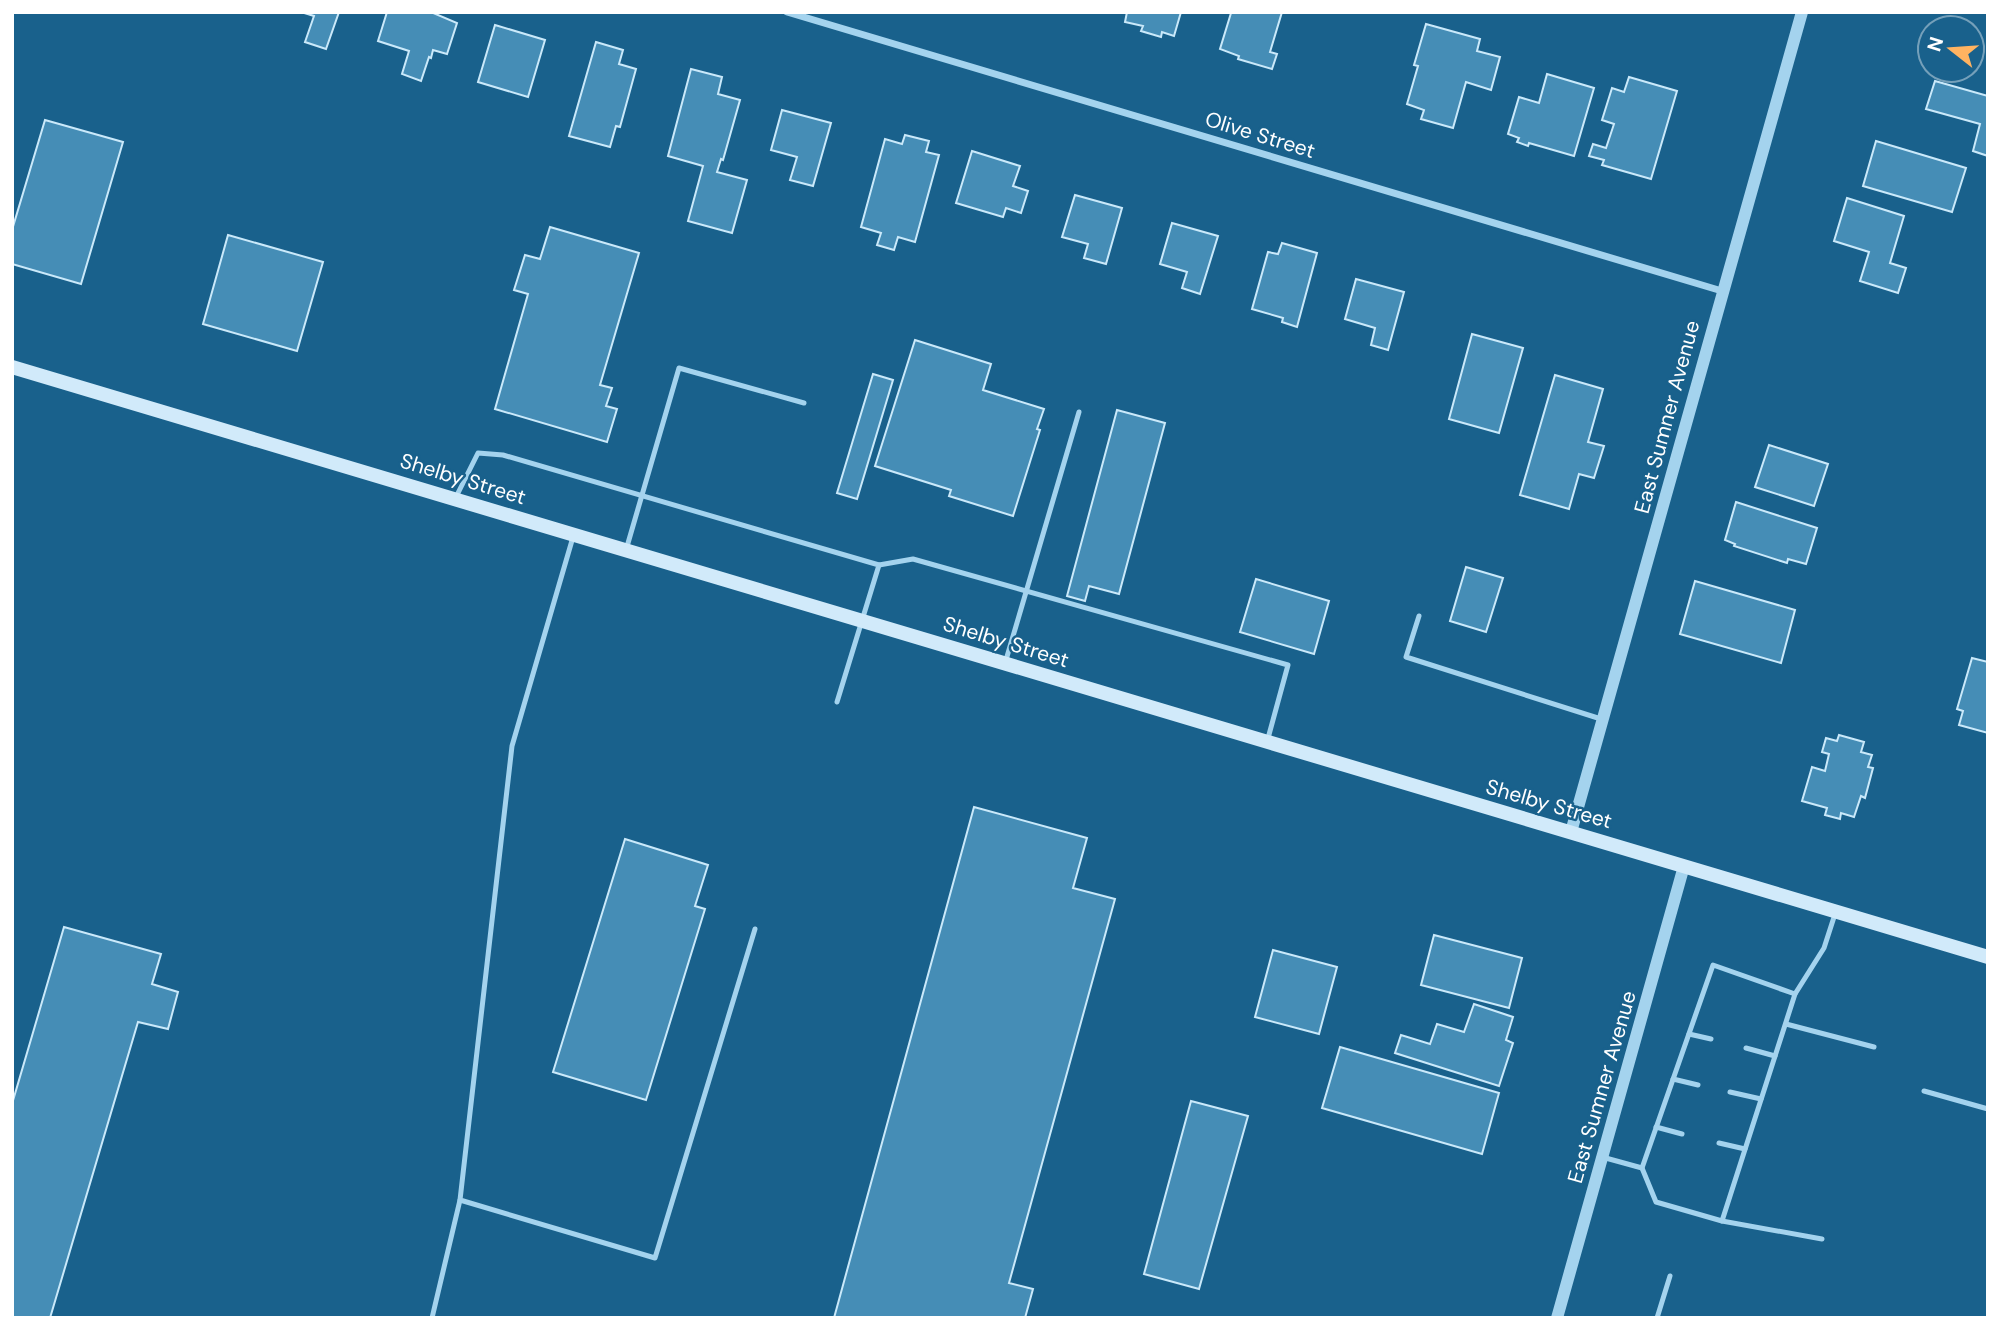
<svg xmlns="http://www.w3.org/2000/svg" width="2000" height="1330" font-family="'DM Sans',sans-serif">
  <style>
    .building { fill: #458db6; stroke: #cae9fa; stroke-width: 2 }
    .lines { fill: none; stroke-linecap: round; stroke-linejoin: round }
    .service { stroke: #a4d3ee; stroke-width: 5 }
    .minor { stroke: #a4d3ee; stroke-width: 7 }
    .tertiary { stroke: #a4d3ee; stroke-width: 12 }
    .secondary { stroke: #d1eafa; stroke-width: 14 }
    .labels { text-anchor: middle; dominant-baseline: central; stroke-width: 5; stroke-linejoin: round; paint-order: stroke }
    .street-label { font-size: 21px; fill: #fff; stroke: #19618c }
  </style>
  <rect width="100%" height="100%" fill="#19618c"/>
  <!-- building -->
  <g class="building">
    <polygon points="301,12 339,12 326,49 305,42 314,16"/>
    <polygon points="387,12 431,12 457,23 447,54 433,50 431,58 429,57 421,81 402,74 409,51 378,41"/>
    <polygon points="1127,12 1181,12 1174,36 1162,32 1161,37 1141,31 1143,26 1125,22"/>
    <polygon points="1229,12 1282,12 1270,52 1277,54 1272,69 1238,59 1239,56 1220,49 1231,13"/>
    <polygon points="1426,24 1480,39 1477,51 1500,57 1491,90 1466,82 1453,128 1421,119 1424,110 1407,104 1418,66 1414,65"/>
    <polygon points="495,25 545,40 528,97 478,82"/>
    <polygon points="596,42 623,50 619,64 636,69 620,127 616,126 610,147 569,136"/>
    <polygon points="691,69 722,77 718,94 740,100 723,160 721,159 717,172 747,180 732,233 688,221 703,166 668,156"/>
    <polygon points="1547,74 1594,88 1574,156 1529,143 1528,146 1517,142 1519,138 1508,134 1519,97 1539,103"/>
    <polygon points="1629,77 1677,91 1651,179 1602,165 1604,160 1589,156 1593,144 1606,148 1614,124 1602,120 1612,88 1624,92"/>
    <polygon points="1935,81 1988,96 1988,156 1973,151 1980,124 1926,109"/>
    <polygon points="782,110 831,123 813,186 790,180 797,157 771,150"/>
    <polygon points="45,120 123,142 81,284 12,264 12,230"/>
    <polygon points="905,135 929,141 926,152 939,155 915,242 898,237 894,250 877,245 881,233 861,227 885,139 902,144"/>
    <polygon points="1876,141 1966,168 1952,212 1863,186"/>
    <polygon points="972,151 1020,166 1013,186 1028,191 1021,213 1006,208 1003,217 956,203"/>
    <polygon points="1075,195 1122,208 1106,264 1084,258 1088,244 1062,237"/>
    <polygon points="1847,198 1904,216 1890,263 1906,268 1898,293 1860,281 1869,252 1834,241"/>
    <polygon points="1172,223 1218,236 1200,294 1182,288 1187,272 1160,264"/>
    <polygon points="550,227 639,253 600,385 612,388 606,406 617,409 607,442 495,409 528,294 514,290 525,255 540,259"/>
    <polygon points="228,235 323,262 297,351 203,324"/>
    <polygon points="1282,243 1317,253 1297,327 1282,322 1283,318 1252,309 1268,252 1278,254"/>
    <polygon points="1356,279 1404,292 1388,350 1371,345 1375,328 1345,319"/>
    <polygon points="1472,334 1523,348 1499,433 1449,419"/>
    <polygon points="915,340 991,364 983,390 1044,409 1037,429 1040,430 1013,516 949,496 951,490 875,466"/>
    <polygon points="873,374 893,380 857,499 837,493"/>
    <polygon points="1555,375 1603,389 1588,442 1604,446 1594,478 1579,474 1569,509 1520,495"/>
    <polygon points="1117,410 1165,423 1119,594 1089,586 1085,601 1067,596"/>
    <polygon points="1769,445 1828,464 1814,506 1755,487"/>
    <polygon points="1736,502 1817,528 1806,564 1788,559 1787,563 1734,546 1735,544 1725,540"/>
    <polygon points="1466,567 1503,578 1486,632 1450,621"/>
    <polygon points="1256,579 1329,601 1314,654 1240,632"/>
    <polygon points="1695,581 1795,610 1781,663 1680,634"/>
    <polygon points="1972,658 1988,662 1988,733 1959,725 1963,711 1957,709"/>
    <polygon points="1839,735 1864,742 1861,752 1872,755 1868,767 1873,768 1865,798 1861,796 1854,817 1841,813 1840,819 1825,815 1827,808 1802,801 1812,767 1825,771 1829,754 1822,752 1826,738 1837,741"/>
    <polygon points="974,807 1087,838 1073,888 1115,899 1009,1283 1033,1289 1025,1318 834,1318"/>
    <polygon points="625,839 708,865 695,906 705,909 646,1100 553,1072"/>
    <polygon points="64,927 161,954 152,984 178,992 168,1029 138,1022 50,1318 12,1318 12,1104"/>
    <polygon points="1434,935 1522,958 1509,1008 1421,985"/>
    <polygon points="1273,950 1337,967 1319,1034 1255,1017"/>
    <polygon points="1474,1004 1513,1017 1506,1040 1513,1043 1499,1086 1395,1053 1401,1035 1430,1044 1437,1024 1464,1032"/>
    <polygon points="1340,1047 1499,1093 1482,1154 1322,1108"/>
    <polygon points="1191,1101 1248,1116 1199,1289 1144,1274"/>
  </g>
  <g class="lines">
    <!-- service -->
    <g class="service">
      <polyline points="455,499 478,453 503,455 879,565 837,702"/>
      <polyline points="573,537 512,746 460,1200 655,1258 755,929"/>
      <polyline points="626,550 679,368 804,403"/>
      <polyline points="879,565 913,559 1288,665 1267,742"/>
      <polyline points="1419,616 1406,657 1601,719"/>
      <polyline points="1006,660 1079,412"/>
      <polyline points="1786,1024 1874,1047"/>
      <polyline points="1689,1034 1711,1039"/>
      <polyline points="1746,1048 1775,1056"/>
      <polyline points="1673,1079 1698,1085"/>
      <polyline points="1924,1091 1988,1109"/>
      <polyline points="1730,1092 1761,1099"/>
      <polyline points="1656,1127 1682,1134"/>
      <polyline points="1719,1143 1745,1149"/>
      <polyline points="1602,1157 1642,1168 1713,965 1795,994"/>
      <polyline points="1642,1168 1656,1202 1722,1221 1795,994 1824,948 1835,914"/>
      <polyline points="1722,1221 1822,1239"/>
      <polyline points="432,1318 460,1200"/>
      <polyline points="1657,1318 1670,1276"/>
    </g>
    <!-- minor -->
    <polyline class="minor" points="787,12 1722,291"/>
    <!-- tertiary -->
    <g class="tertiary">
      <polyline points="1571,832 1802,12"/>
      <polyline points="1557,1318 1684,866"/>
    </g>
    <!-- secondary -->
    <polyline class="secondary" points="12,367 1988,957"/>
  </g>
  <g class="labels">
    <!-- street labels -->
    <g class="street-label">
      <text transform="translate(1260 135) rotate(17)">Olive Street</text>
      <text transform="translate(1667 417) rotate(-75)">East Sumner Avenue</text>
      <text transform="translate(463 479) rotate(17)">Shelby Street</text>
      <text transform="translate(1006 642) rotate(17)">Shelby Street</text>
      <text transform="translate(1549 804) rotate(16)">Shelby Street</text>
      <text transform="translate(1602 1087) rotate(-74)">East Sumner Avenue</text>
    </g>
  </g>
  <!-- border -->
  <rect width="2000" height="1330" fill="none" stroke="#ffffff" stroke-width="28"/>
  <!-- north arrow -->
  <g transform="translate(1951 49) rotate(287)"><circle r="33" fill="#19618c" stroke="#75a0ba" stroke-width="2"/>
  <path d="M0-5L12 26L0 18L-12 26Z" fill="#ffb361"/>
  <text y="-10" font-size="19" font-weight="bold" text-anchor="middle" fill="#ffffff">N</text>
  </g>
</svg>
